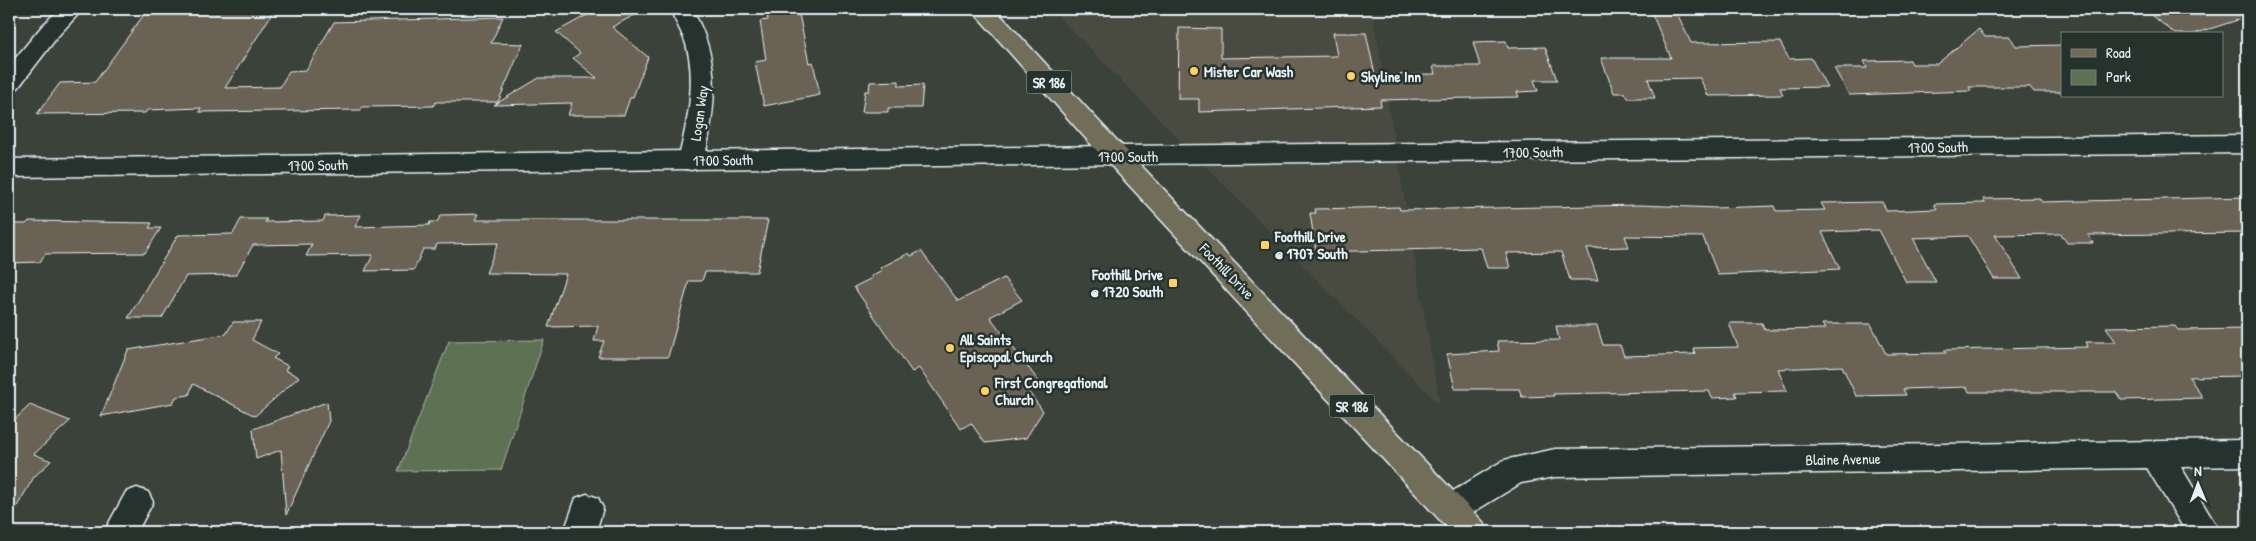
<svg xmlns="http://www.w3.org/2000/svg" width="2256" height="541" font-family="'Patrick Hand',sans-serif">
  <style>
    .built { fill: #494c41 }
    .green { fill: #5f7153; stroke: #a4b1a6 }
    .building { fill: #6b6454; stroke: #e8f1f8 }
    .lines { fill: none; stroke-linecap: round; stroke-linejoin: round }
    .minor-casing { stroke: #e8f1f8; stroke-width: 3 }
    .tertiary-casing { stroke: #e8f1f8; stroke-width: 3 }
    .primary-casing { stroke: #e8f1f8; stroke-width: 3 }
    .minor { fill: #26332d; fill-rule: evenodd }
    .tertiary { fill: #26332d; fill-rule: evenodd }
    .primary { fill: #706e59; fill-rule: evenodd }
    .poi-dot { fill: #ffd166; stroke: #26332d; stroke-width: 2 }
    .labels { text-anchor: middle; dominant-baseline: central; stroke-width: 5; stroke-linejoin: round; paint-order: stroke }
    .shield { fill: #26332d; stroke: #aeb8bb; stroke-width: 1 }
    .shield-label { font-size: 14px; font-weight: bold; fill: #e8f1f8 }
    .poi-label { font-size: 15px; font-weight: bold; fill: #e8f1f8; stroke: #26332d; text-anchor: start }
    .street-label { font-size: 15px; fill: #e8f1f8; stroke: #26332d }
  </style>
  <rect width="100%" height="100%" fill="#3b4239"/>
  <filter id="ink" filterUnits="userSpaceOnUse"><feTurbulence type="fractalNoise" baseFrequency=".02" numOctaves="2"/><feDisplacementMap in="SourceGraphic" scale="10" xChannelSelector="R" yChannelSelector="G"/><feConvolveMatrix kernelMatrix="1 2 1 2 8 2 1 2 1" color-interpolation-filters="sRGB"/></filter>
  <g filter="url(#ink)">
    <!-- built -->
    <polygon class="built" points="1051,9 1372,9 1440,405"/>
    <!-- green -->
    <polygon class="green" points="544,340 501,470 398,471 449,341"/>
    <!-- building -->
    <g class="building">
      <polygon points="148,9 275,9 225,88 280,87 289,71 306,70 334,22 503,17 491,43 523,44 498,102 436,102 433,106 362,107 361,110 199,112 201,108 147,110 145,113 37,114 60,83 95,82"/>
      <polygon points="598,9 646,9 612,27 648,57 633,97 630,98 624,115 568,115 572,103 494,105 539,78 597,78 573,58 580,53 556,32"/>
      <polygon points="766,9 798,9 809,63 813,62 820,95 764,106 755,62 766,60 760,21 768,20"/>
      <polygon points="1650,9 1675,9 1691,43 1780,42 1789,59 1811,58 1827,87 1780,88 1783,95 1708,96 1700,78 1648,79 1655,98 1628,98 1625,93 1614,93 1601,58 1671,58"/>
      <polygon points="2143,9 2247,9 2247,17 2194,34 2176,34"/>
      <polygon points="1179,28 1221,29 1221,58 1337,56 1333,33 1366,33 1375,75 1435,74 1433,66 1480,66 1473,42 1506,41 1508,48 1545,47 1557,80 1534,80 1538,91 1517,92 1519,97 1380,100 1381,106 1199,112 1199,99 1178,99"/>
      <polygon points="1979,29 1985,37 2010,37 2016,46 2062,45 2062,92 2034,92 2030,87 1969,87 1971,91 1849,95 1834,68 1867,68 1864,61 1910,60 1912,64 1937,64"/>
      <polygon points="899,81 899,86 923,85 921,108 888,108 888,112 862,112 865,91 869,91 870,82"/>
      <polygon points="2247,197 2247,233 2088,235 2093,243 2067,243 2061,234 1995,235 2022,279 1994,279 1968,236 1913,238 1936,282 1906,282 1879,230 1822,232 1840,269 1718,275 1703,237 1625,236 1629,247 1587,248 1598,280 1570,280 1561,252 1506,253 1510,268 1487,268 1481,248 1316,252 1310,213 1316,213 1315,209 1399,207 1400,210 1640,205 1716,208 1774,206 1776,211 1825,210 1821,203 1882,202 1887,211 1937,209 1934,204 1985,203 1983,199 2039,198 2042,202"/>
      <polygon points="478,214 475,220 768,220 757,272 705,272 702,281 689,281 668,357 598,357 604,341 594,341 598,326 548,327 566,274 486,273 498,243 437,244 435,249 423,249 414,270 365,271 373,255 306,256 312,244 253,245 236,275 186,276 162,318 128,318 178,235 233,234 241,219 267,219 265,222 323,221 325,216 361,215 355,227 429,225 430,222 437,222 441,215"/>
      <polygon points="29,221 152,223 149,228 161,228 145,253 45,254 40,262 9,263 9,224 26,224"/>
      <polygon points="921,251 958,301 1004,278 1022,300 990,317 1040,383 1027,390 1043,411 1026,438 985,443 971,423 961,429 919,368 912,372 854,287 872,278 871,276 882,270 880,268 909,253 911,256"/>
      <polygon points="233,322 261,322 252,340 278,354 273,358 288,366 285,370 299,377 255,416 193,384 189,395 176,397 173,403 101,416 128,350 226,334"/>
      <polygon points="1729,323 1762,323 1765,330 1825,329 1822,324 1871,324 1886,354 1946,353 1944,350 2088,347 2086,342 2116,342 2106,327 2175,326 2178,330 2247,329 2247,376 2189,377 2203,398 2121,400 2116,392 1969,392 1967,387 1903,389 1906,395 1856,396 1842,366 1778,369 1787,391 1735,392 1737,397 1712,398 1709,391 1553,394 1554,396 1522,397 1519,389 1455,389 1447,354 1499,351 1497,341 1559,340 1556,326 1597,326 1603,345 1620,345 1624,356 1695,354 1693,348 1738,347"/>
      <polygon points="327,402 329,421 286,515 281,450 256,459 253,429"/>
      <polygon points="30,405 70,421 34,454 51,461 34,477 9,520 9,425"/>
    </g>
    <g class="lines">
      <defs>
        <g id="minor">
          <polygon points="59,9 83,9 58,36 18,88 9,90 9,66 42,26"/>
          <path d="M670 9H692C722 61 716 105 704 161L700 168 691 170 682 168 678 161C687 124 697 82 686 44 682 32 675 21 670 9Z"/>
          <polygon points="2247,135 2247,153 1117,164 1108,161 1104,155 1108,149 1117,146"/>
          <polygon points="2247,440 2247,466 2181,467 2220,532 2186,532 2147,468 1555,477 1521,483 1462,519 1451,523 1440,519 1435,509 1440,499 1504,460 1555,449"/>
          <polygon points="137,488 148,492 153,502 137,532 104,532 126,492"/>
          <polygon points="587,494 598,498 603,508 596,532 564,532 576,498"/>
        </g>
        <polygon id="tertiary" points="1117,146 1126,149 1130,155 1126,161 1117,164 9,177 9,159"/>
        <polygon id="primary" points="971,9 995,9 1106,129 1483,522 1488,532 1451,532 1088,141"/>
      </defs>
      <!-- minor casing -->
      <use href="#minor" class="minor-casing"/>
      <!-- tertiary casing -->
      <use href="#tertiary" class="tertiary-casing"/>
      <!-- primary casing -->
      <use href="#primary" class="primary-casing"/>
      <!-- minor -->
      <use href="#minor" class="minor"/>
      <!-- tertiary -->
      <use href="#tertiary" class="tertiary"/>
      <!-- primary -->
      <use href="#primary" class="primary"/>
    </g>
  </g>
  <!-- markers -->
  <g class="poi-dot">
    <circle cx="1194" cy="71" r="5"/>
    <circle cx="1351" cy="76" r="5"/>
    <rect x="1260" y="240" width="10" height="10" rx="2.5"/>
    <rect x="1168" y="278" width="10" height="10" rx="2.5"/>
    <circle cx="950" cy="348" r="5"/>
    <circle cx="985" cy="391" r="5"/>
  </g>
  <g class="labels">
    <!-- shield labels -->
    <g class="shield">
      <rect x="1026.5" y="70.5" width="45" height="23" rx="4"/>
      <rect x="1329.5" y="394.5" width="45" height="23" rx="4"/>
    </g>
    <g class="shield-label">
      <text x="1049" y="82">SR 186</text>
      <text x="1352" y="406">SR 186</text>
    </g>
    <!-- poi labels -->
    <g class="poi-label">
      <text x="1204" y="71">Mister Car Wash</text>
      <text x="1361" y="76">Skyline Inn</text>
      <text x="1275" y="236">Foothill Drive<tspan x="1275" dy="17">@ 1707 South</tspan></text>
      <text x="1163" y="274" text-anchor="end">Foothill Drive<tspan x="1163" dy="17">@ 1720 South</tspan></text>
      <text x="960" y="339">All Saints<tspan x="960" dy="17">Episcopal Church</tspan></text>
      <text x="995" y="382">First Congregational<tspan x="995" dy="17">Church</tspan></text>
    </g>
    <!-- street labels -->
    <g class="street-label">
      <text transform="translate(699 113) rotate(-82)">Logan Way</text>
      <text transform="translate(1938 147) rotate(-1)">1700 South</text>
      <text transform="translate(1533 152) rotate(-1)">1700 South</text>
      <text x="1128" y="156">1700 South</text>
      <text transform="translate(723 160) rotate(-1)">1700 South</text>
      <text transform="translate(318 165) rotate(-1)">1700 South</text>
      <text transform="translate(1227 271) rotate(46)">Foothill Drive</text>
      <text transform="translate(1843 459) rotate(-1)">Blaine Avenue</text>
    </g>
  </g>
  <!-- margin -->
  <rect width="2256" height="541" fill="none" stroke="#26332d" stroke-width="30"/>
  <rect x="15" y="15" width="2226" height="511" fill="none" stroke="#e8f1f8" stroke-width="2" filter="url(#ink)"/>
  <!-- legend -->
  <rect x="2061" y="32" width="162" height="65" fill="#26332d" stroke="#747f7e"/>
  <rect x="2071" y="49" width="25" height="8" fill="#706e59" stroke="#747f7e"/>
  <text x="2106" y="58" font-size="15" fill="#e8f1f8">Road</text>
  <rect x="2071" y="70" width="25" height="15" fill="#5f7153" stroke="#747f7e"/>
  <text x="2106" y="82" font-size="15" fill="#e8f1f8">Park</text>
  <!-- north arrow -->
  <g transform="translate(2198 484) rotate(359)" stroke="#26332d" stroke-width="4" paint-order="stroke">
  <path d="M0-4L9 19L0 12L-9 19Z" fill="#e8f1f8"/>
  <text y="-8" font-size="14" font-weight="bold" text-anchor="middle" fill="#e8f1f8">N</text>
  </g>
</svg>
